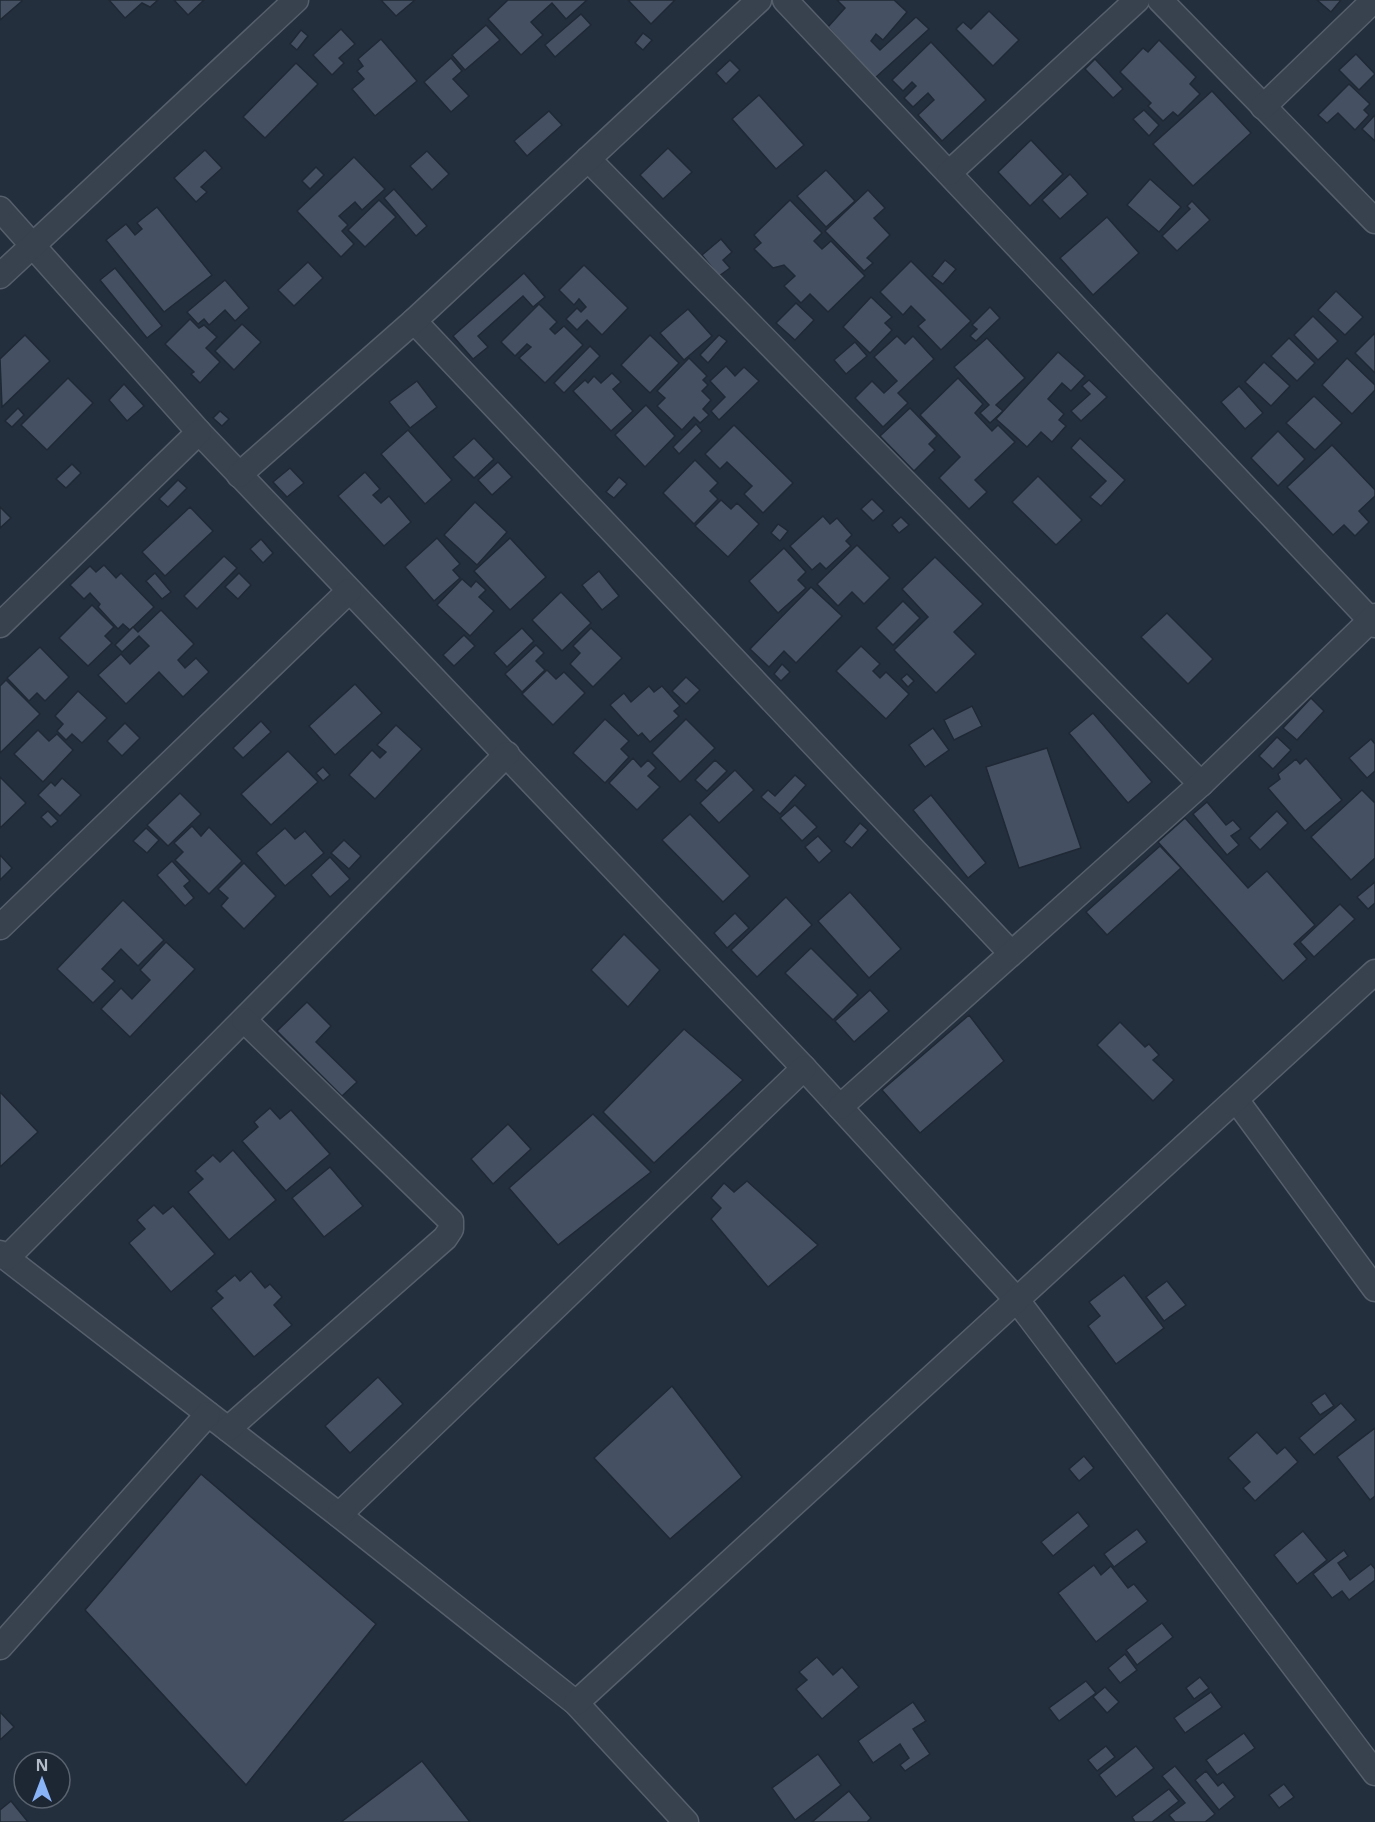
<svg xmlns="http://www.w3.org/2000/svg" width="1375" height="1822" font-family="'Open Sans',sans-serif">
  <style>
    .building { fill: #455162; stroke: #1f2835; stroke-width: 1.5 }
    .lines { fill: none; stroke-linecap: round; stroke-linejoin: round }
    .minor-casing { stroke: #565f6c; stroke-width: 27 }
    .minor { stroke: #38414e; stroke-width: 24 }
  </style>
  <rect width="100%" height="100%" fill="#242f3e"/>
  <!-- building -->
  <g class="building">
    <polygon points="0,0 21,0 22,1 0,20"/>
    <polygon points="109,0 158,0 150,7 142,3 125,18"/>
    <polygon points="174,0 204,0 188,15"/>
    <polygon points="381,0 415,0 396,16"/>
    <polygon points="508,0 587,0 566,19 552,3 531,22 543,35 521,55 488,19"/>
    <polygon points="628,0 675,0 651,24"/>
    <polygon points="837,0 894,0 907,12 883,40 876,34 871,41 880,50 916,17 929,29 875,78 828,27 845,8"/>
    <polygon points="1317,0 1341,0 1331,12"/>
    <polygon points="989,11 1019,40 993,66 956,29 963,22 971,29"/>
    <polygon points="581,14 591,25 555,57 545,45"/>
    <polygon points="486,25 500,40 465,70 452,55"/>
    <polygon points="341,29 355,44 339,58 344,63 332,75 313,55"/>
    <polygon points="301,30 308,36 297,50 290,44"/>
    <polygon points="643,33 652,40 643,50 635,43"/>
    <polygon points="381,39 417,81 375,116 352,89 364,79 357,71 363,66 358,59"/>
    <polygon points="1159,40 1196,77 1190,84 1200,94 1178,116 1173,112 1163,121 1148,106 1151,103 1120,72 1143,48 1148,52"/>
    <polygon points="931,42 986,100 942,141 918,115 934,100 928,93 913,107 904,98 916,86 912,82 903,91 892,80"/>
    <polygon points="1356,54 1375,74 1359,90 1339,70"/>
    <polygon points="451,58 462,71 453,79 469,96 451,112 424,82"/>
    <polygon points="1095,59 1123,89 1113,98 1085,69"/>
    <polygon points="730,60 740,70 726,84 716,73"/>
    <polygon points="296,63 318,84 265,138 243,117"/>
    <polygon points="1349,84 1370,104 1364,110 1369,115 1355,130 1338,113 1327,123 1318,115"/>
    <polygon points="1212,91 1251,133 1193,186 1153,144"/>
    <polygon points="759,95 804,145 776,169 732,119"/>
    <polygon points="1144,110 1159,125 1149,136 1133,119"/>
    <polygon points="549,111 562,125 527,156 514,141"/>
    <polygon points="1375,115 1375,141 1362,129"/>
    <polygon points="1031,140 1063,174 1030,206 998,172"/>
    <polygon points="668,148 692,172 663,199 640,175"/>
    <polygon points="205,150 222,168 201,187 207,192 196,202 174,178"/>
    <polygon points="427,151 449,174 432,190 410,166"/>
    <polygon points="354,157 385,189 362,210 355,202 339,216 348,225 342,231 354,244 341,257 297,211"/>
    <polygon points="316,167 324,175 310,189 302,181"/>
    <polygon points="826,170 855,201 826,227 797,196"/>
    <polygon points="1070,174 1088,194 1060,219 1042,200"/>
    <polygon points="1150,179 1181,207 1159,232 1127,205"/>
    <polygon points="394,189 427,226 416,236 384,198"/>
    <polygon points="868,190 885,208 874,218 890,235 867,258 873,263 864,271 825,231"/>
    <polygon points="379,200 396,217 365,247 348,230"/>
    <polygon points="790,200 822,233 814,241 822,249 831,241 865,276 828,312 810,294 801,303 784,286 795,276 784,265 773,268 754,249 761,243 754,235"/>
    <polygon points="1192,201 1210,220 1177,251 1162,236 1190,209 1187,206"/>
    <polygon points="157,207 212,275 164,312 106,240 126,224 135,235 142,229 137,223"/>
    <polygon points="1107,217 1139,253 1093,295 1060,258"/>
    <polygon points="721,239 732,252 723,260 730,268 719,276 702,255"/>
    <polygon points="945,260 956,269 943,284 932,276"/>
    <polygon points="911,261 971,321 941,350 918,326 925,320 911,306 903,315 880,292"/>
    <polygon points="308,262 323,278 294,306 278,290"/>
    <polygon points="584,265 628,308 602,335 587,320 577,330 566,319 577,308 581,312 586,307 579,299 574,305 559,290"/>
    <polygon points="115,268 162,326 147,338 100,280"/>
    <polygon points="524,273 545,297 533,307 523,296 478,336 488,347 473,359 453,336"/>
    <polygon points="225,280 249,308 235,321 225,310 209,325 204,319 198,324 187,312"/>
    <polygon points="1336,291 1363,317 1345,335 1318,310"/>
    <polygon points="871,297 892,317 885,323 892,330 870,353 843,327"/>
    <polygon points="796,303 814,320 795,340 776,323"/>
    <polygon points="539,304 557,322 550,329 555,334 564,326 583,345 545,383 519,358 531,347 527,344 515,356 501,342"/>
    <polygon points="990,307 1000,318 976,341 970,336 977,329 972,325"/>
    <polygon points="688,309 712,336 684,360 660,333"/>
    <polygon points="1313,316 1338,341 1318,360 1294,335"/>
    <polygon points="190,319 199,328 204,325 217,337 206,348 220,362 200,383 191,374 194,372 165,344"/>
    <polygon points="242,324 261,342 234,370 215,351"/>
    <polygon points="1375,333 1375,373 1355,353"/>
    <polygon points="25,335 50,361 2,407 0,359"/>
    <polygon points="650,335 679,363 650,393 621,365"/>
    <polygon points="719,335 727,341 708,363 700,355"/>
    <polygon points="897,336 905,344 913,336 934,359 898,393 908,403 883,427 855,398 872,381 884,393 897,381 874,357"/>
    <polygon points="987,338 1025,378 996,405 1003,411 990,423 980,413 989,405 954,367"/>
    <polygon points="1289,338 1315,363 1297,381 1271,356"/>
    <polygon points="855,342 867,356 846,374 834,360"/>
    <polygon points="590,346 600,356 564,393 554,383"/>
    <polygon points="1058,352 1085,376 1071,391 1062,383 1048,399 1064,414 1059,420 1066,426 1052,442 1041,432 1027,447 996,419"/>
    <polygon points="689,358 707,376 703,380 708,385 702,391 711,400 703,409 709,415 700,423 694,417 682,430 657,406 665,398 657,391"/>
    <polygon points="1347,358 1375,385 1375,390 1352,414 1322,385"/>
    <polygon points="1264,362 1290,386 1271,406 1245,382"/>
    <polygon points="726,366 735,376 744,367 759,381 719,420 711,411 725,397 710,381"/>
    <polygon points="612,373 621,382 613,389 633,411 611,431 573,391 585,380 588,383 594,376 601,383"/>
    <polygon points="68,378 93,403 47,450 21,425"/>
    <polygon points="958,378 983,404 975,413 992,431 998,425 1015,442 975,480 987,492 969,509 939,478 960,457 920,415"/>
    <polygon points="1089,380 1107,397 1081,421 1071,411 1090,394 1082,386"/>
    <polygon points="417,381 437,407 410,428 389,402"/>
    <polygon points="124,384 144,406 127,421 109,400"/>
    <polygon points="1239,386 1263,413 1245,429 1221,402"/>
    <polygon points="1314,396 1342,423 1315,450 1286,423"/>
    <polygon points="646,405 675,436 645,467 615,435"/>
    <polygon points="18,408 24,415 12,427 5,421"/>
    <polygon points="910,408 937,436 929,444 935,450 914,471 880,436"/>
    <polygon points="220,411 229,419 222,426 213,418"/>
    <polygon points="696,424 702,431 679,454 673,447"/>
    <polygon points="734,425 793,483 763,513 744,494 752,486 727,462 720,469 705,454"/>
    <polygon points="408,430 452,480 425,504 381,454"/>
    <polygon points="1278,431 1305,459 1278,486 1251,458"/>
    <polygon points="474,438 494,459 474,478 453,457"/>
    <polygon points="1080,438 1125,480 1101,506 1090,497 1106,481 1071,448"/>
    <polygon points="1332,445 1375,490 1375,496 1359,511 1369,522 1355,536 1344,525 1333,535 1287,487"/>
    <polygon points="695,460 718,483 710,491 718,499 694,524 663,493"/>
    <polygon points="498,462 512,477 492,495 478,480"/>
    <polygon points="72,464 81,473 66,488 56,479"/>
    <polygon points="290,468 304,483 287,497 273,482"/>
    <polygon points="365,472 380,489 373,495 381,503 389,496 411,522 384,546 338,496"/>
    <polygon points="1038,476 1082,520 1056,545 1012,502"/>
    <polygon points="619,477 627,484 614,498 606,492"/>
    <polygon points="178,480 187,488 168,507 159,499"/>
    <polygon points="872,499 884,511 873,521 861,509"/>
    <polygon points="721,500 731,509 737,503 759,524 728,557 695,526"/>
    <polygon points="475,502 507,532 477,565 444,535"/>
    <polygon points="0,507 11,518 0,528"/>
    <polygon points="190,507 213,531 165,576 142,552"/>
    <polygon points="823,516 830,524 837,518 852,535 846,541 851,546 826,569 820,563 812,570 790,546"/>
    <polygon points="901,517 909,525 899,533 892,525"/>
    <polygon points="778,524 788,531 780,541 771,533"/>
    <polygon points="437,538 460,564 453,570 460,578 434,601 405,567"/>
    <polygon points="510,538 546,577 510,610 474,571"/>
    <polygon points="261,539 273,553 263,563 250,549"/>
    <polygon points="857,545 890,578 864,604 852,592 838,606 817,584"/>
    <polygon points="784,548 806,572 798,580 806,588 778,613 749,581"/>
    <polygon points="224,556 237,568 197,609 184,596"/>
    <polygon points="935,557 983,604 954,632 976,654 936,693 894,650 928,617 902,589"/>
    <polygon points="104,565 116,578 121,573 154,607 130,630 123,624 118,629 98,607 100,604 90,593 84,599 70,585 90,566 96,572"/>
    <polygon points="599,571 619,596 602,610 582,585"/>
    <polygon points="155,573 171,592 162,599 146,581"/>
    <polygon points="239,573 251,585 238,599 225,587"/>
    <polygon points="462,579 471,587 476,581 486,590 479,597 494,611 470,636 437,605"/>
    <polygon points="811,587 842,616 796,663 784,651 769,667 750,649"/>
    <polygon points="561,592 591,623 562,651 532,620"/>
    <polygon points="903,601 920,618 893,645 876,628"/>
    <polygon points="92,605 114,627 105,636 112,643 88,666 59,638"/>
    <polygon points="161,610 194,644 178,660 185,668 196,658 209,672 183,697 159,672 126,704 98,675 121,654 130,664 149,646 139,636 122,652 115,645 133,627 138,632"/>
    <polygon points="1167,613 1213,659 1188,684 1141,637"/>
    <polygon points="522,628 534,641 507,667 494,653"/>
    <polygon points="591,628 622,658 593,687 570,664 580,653 573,646"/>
    <polygon points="464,635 475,646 454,666 443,655"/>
    <polygon points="536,645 544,653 536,661 545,670 522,692 505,674"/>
    <polygon points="861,646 880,664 873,671 880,678 886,672 909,694 886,719 836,671"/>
    <polygon points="40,647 69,677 45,701 37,693 29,701 7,678"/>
    <polygon points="782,664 790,672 781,681 774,674"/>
    <polygon points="547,670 556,679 564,672 585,693 553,725 522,694"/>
    <polygon points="907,674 914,681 908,687 901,679"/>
    <polygon points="686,677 700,690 686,704 672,691"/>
    <polygon points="6,680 40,714 0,753 0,686"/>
    <polygon points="355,684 382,713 335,755 309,726"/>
    <polygon points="649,686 654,692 662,686 680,706 674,711 679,716 650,742 642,733 638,736 610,705 624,693 631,702"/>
    <polygon points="78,691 107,718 82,743 72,734 66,740 57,731 63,724 55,716"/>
    <polygon points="1311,698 1324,711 1297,740 1283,728"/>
    <polygon points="972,706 982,726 954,740 944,720"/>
    <polygon points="1093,713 1152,782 1128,803 1069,733"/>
    <polygon points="605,719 629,741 621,749 629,757 605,783 573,753"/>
    <polygon points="686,719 715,748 680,782 652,753"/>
    <polygon points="261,721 271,732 243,758 233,748"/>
    <polygon points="125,723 140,738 122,756 107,741"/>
    <polygon points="396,725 422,749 375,799 349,775 372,750 380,758 386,752 377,745"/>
    <polygon points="933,728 949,750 925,767 909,745"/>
    <polygon points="38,730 49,741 57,734 73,750 43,782 14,754"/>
    <polygon points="1277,737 1291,750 1273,769 1259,756"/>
    <polygon points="1371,739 1375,744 1375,771 1367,778 1349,758"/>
    <polygon points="1047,748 1081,848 1019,868 986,767"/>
    <polygon points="288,751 318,782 271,825 241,794"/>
    <polygon points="633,758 641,767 648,760 656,768 648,776 660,787 637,810 609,783"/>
    <polygon points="1306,758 1342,800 1305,831 1268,788 1280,779 1278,774 1296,759 1300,764"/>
    <polygon points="715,760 727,771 707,791 695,780"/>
    <polygon points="323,767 330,775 323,781 316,773"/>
    <polygon points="735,770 754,790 719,823 700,803"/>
    <polygon points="795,775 806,785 780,814 761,797 768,790 775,796"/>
    <polygon points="0,777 26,803 0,828"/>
    <polygon points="62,778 81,795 60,816 38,795 51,782 55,786"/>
    <polygon points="1362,790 1375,803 1375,858 1351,880 1311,837"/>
    <polygon points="180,793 201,814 168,846 147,825"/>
    <polygon points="931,795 986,863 968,878 913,810"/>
    <polygon points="1207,802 1226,825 1233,820 1241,829 1231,836 1239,845 1227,855 1193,814"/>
    <polygon points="795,805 817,827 802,841 780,818"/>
    <polygon points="48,811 58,821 51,827 41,817"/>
    <polygon points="1277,811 1288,823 1260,850 1249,838"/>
    <polygon points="690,814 750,876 723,902 662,840"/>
    <polygon points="1185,818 1248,888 1267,871 1315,925 1294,944 1307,959 1283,981 1158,842"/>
    <polygon points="860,823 868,830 852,848 844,842"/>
    <polygon points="192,826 201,836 209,827 242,861 209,894 175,860 183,852 174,843"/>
    <polygon points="146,828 159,840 147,853 133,841"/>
    <polygon points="285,828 295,839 305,831 324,853 285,886 256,853"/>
    <polygon points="818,836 832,851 819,863 805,847"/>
    <polygon points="344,840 361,856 349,869 331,853"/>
    <polygon points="1160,846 1181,868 1107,935 1086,912"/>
    <polygon points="0,855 12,868 0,880"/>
    <polygon points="330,857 350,879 330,897 311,875"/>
    <polygon points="172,861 190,881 184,886 194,898 185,906 157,875"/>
    <polygon points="244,863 276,896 244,929 221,906 228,898 218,889"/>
    <polygon points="1375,882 1375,903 1368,909 1357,897"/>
    <polygon points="850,892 901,949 869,978 818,921"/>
    <polygon points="786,897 812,925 757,977 731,950"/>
    <polygon points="123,900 164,940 138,966 121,949 102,969 115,981 93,1003 57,969"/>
    <polygon points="1340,904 1355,919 1314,957 1300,942"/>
    <polygon points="735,913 749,928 727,948 714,933"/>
    <polygon points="624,934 660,970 628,1007 591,970"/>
    <polygon points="166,942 195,969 130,1037 101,1009 121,988 132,999 150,980 140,970"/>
    <polygon points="811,948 858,995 833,1020 785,973"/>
    <polygon points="870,990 889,1011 854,1042 835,1021"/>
    <polygon points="307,1002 331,1026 316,1042 357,1082 342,1096 277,1031"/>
    <polygon points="969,1015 1004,1061 920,1133 882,1090"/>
    <polygon points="1120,1022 1145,1047 1149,1044 1159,1055 1153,1060 1174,1080 1153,1101 1097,1045"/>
    <polygon points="684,1029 743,1080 654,1163 603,1112"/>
    <polygon points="0,1092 38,1132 0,1167"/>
    <polygon points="270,1108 280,1119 291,1110 330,1154 286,1191 242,1141 258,1127 254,1122"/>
    <polygon points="593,1114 651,1172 558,1245 509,1188"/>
    <polygon points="508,1124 531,1149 493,1184 471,1159"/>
    <polygon points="233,1150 276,1200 229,1240 188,1192 203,1179 195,1171 213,1155 220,1162"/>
    <polygon points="330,1167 363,1206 324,1237 292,1198"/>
    <polygon points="747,1181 818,1245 768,1287 711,1219 721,1208 711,1198 724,1183 734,1192"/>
    <polygon points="154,1205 163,1214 173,1206 215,1254 171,1292 129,1243 145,1229 137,1220"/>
    <polygon points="251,1271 265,1288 270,1284 282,1297 274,1305 292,1325 254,1357 211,1308 223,1298 216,1291 235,1275 240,1281"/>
    <polygon points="1124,1275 1164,1328 1116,1364 1088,1326 1100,1316 1089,1302"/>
    <polygon points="1167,1281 1186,1305 1164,1321 1146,1297"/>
    <polygon points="378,1377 403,1404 350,1453 325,1426"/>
    <polygon points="672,1386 742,1477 670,1539 594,1458"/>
    <polygon points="1325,1393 1334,1406 1320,1415 1311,1403"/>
    <polygon points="1341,1403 1356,1420 1314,1455 1299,1438"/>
    <polygon points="1375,1428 1375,1496 1370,1500 1337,1457"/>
    <polygon points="1257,1432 1277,1454 1285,1447 1298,1462 1255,1501 1243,1488 1250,1482 1228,1458"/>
    <polygon points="1084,1456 1094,1468 1079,1481 1069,1469"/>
    <polygon points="201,1474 376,1624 246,1785 85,1610"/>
    <polygon points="1078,1512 1089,1526 1053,1556 1041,1542"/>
    <polygon points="1137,1529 1147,1542 1114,1567 1104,1554"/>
    <polygon points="1303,1531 1327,1560 1297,1584 1274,1555"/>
    <polygon points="1344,1550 1348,1556 1338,1563 1350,1580 1371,1564 1375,1569 1375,1580 1349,1600 1342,1591 1332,1598 1313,1574"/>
    <polygon points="1094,1565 1101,1575 1111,1566 1128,1588 1134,1584 1148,1601 1096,1642 1058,1593"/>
    <polygon points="1162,1623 1173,1637 1137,1665 1126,1650"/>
    <polygon points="1125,1654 1137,1670 1120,1683 1108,1668"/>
    <polygon points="817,1657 833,1675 842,1667 859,1687 822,1719 796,1689 807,1680 799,1672"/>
    <polygon points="1200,1677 1209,1688 1194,1699 1186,1688"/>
    <polygon points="1086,1681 1096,1693 1059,1721 1049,1708"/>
    <polygon points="1105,1687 1119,1702 1107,1713 1093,1697"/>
    <polygon points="1211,1692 1222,1707 1185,1733 1174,1718"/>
    <polygon points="913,1702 926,1721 913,1729 930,1754 905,1771 900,1765 909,1758 900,1744 873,1763 858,1741"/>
    <polygon points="0,1712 14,1727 0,1740"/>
    <polygon points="1244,1733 1255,1748 1217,1775 1206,1760"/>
    <polygon points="1106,1746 1115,1757 1097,1771 1088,1760"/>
    <polygon points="1136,1746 1154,1768 1116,1797 1099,1775"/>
    <polygon points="818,1754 841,1785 795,1820 772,1788"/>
    <polygon points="422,1761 470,1822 341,1822"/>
    <polygon points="1175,1766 1215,1814 1205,1822 1175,1822 1169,1815 1185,1803 1162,1776"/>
    <polygon points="1206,1771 1218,1786 1223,1782 1235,1797 1219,1810 1195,1780"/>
    <polygon points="1284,1784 1294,1797 1279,1808 1269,1795"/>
    <polygon points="1169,1789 1179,1801 1152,1822 1135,1822 1132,1817"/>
    <polygon points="849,1791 871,1818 867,1822 812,1822"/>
    <polygon points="11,1801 28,1822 0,1822 0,1810"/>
  </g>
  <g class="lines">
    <defs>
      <g id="minor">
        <polyline points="785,0 1375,625"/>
        <polyline points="1160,0 1375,221"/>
        <polyline points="1263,107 1374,0"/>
        <polyline points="588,159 1201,784"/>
        <polyline points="949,173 1137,0"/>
        <polyline points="0,209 199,432 804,1068 1016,1299 1375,1773"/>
        <polyline points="0,276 296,0"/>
        <polyline points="414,321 1011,953"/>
        <polyline points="239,475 414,321 759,0"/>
        <polyline points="0,625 199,432"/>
        <polyline points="0,927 349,591"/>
        <polyline points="1237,1101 1375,1289"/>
        <polyline points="840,1107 1201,784 1375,616"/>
        <polyline points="0,1253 339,1515 576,1703 686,1822"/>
        <polyline points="7,1258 507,754"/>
        <polyline points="228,1429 445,1238 451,1229 451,1221 244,1020"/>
        <polyline points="339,1515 804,1068"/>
        <polyline points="0,1647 208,1414"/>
        <polyline points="576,1703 1375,972"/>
      </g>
    </defs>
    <!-- minor casing -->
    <use href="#minor" class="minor-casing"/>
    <!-- minor -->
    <use href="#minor" class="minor"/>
  </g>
  <!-- north arrow -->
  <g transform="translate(42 1780)"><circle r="28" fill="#1d2633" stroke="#59626f" stroke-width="1.5"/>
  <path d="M0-4.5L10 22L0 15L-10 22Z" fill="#8ab4f8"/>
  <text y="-9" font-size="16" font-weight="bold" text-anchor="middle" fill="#b4bcc9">N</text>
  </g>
</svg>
